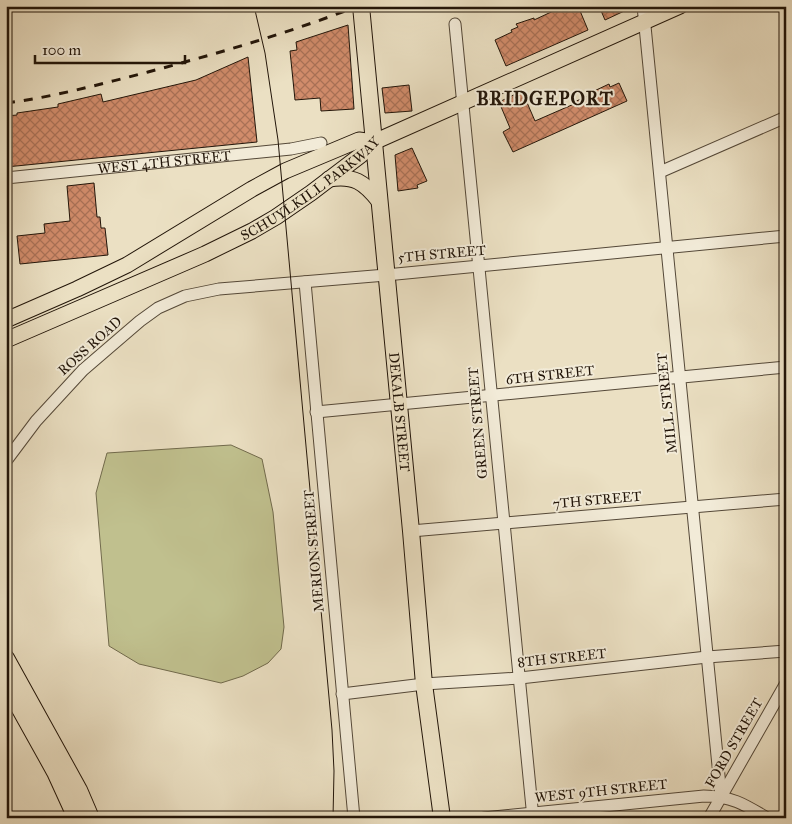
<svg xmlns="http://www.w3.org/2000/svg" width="792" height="824" font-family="'IM FELL Great Primer',serif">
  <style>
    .park { fill: #c0c08e; stroke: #716a4c }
    .building { fill: url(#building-cross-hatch); stroke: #221509 }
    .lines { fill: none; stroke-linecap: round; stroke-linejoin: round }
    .minor-casing { stroke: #544838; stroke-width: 13 }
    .major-casing { stroke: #221509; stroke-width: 17 }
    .highway-casing { stroke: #221509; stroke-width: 18 }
    .minor { stroke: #f2ebd8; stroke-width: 11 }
    .major { stroke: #ebe0c3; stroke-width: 15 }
    .highway { stroke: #ebe0c3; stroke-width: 16 }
    .tram { stroke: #221509; stroke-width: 1 }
    .rail { stroke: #221509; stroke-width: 3; stroke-dasharray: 9 9; stroke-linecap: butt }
    .labels { text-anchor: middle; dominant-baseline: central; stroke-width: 4; stroke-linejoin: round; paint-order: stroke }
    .street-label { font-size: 14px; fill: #221509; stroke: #f2ebd8 }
    .district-label { font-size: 19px; font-weight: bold; letter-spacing: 1px; fill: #221509; stroke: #f2ebd8 }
  </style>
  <defs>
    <pattern id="building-cross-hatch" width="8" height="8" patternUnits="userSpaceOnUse" patternTransform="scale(1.25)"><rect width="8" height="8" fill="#d18c6b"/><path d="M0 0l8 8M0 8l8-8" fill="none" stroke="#a97156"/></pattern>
  </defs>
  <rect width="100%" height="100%" fill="#ebe0c3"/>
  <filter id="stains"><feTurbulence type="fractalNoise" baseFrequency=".004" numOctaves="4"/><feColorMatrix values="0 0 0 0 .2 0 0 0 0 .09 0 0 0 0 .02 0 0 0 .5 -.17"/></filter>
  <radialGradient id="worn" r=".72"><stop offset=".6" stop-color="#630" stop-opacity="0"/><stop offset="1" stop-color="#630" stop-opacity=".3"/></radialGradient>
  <!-- park -->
  <polygon class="park" points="231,445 262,459 273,512 284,627 281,649 268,663 243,676 221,683 139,664 109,646 96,493 107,453"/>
  <!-- building -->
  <g class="building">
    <polygon points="564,6 578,6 588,30 506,66 495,40 512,32 511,30 518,27 516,24 534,18 534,20"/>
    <polygon points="599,6 635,6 605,20"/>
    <polygon points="348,25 354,109 321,111 320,98 295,100 290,51 297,50 296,42"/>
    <polygon points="248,57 257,142 6,167 6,116 17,115 17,113 58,107 58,104 101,94 103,102 196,80"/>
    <polygon points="619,83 627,101 513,152 503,132 510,128 499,102 522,91 535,121 574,104 574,102 593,94 592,92 609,84 610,87"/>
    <polygon points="409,85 412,111 385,113 382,88"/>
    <polygon points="412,148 427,181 417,185 418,188 398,191 395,155"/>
    <polygon points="94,183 97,217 100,217 101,228 105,228 108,255 20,264 17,236 45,233 44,224 70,221 67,186"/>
  </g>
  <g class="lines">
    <defs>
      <g id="minor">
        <polyline points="643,6 721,796"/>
        <polyline points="455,24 533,818"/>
        <polyline points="660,172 786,117"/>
        <path id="s1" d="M6 178 291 149 321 143"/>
        <polyline points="305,282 354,818"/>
        <polyline points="316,412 786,367"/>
        <polyline points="6,461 36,421 83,370 140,321 158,308 185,296 219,289 386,275 786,236"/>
        <polyline points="411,531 786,499"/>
        <polyline points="342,694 424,684 520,678 707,657 786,651"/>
        <path d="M484 818 704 796C731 796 744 804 767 818"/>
        <polyline points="709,818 786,683"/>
      </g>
      <g id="major">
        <path d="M329 179C354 175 364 182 379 201"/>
        <polyline points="6,320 77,289 127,265 252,189 285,171 359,140 374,142"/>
        <path id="s2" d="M6 340 205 254 252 231 276 217 311 193 361 155 374 142 680 6"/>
      </g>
      <g id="highway">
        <path id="s3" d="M361 6 411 531 424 684 442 818"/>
        <polyline points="6,658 79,790 91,818"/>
        <polyline points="6,684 55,772 76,818"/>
      </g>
    </defs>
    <!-- minor casing -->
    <use href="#minor" class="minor-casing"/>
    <!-- major casing -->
    <use href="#major" class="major-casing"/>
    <!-- highway casing -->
    <use href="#highway" class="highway-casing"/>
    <!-- minor -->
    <use href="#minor" class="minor"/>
    <!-- major -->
    <use href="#major" class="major"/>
    <!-- highway -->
    <use href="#highway" class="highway"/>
    <!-- tram -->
    <polyline class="tram" points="254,6 265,53 278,140 332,730 334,771 333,818"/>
    <!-- rail -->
    <path class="rail" d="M6 103C54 97 101 84 148 72 219 53 289 33 358 6"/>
  </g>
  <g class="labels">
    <!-- street labels -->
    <g class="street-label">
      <text stroke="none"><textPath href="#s1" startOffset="159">WEST 4TH STREET</textPath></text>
      <text stroke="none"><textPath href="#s2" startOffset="341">SCHUYLKILL PARKWAY</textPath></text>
      <text transform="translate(442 254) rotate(-5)">5TH STREET</text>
      <text transform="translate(90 346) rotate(-42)">ROSS ROAD</text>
      <text transform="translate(550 375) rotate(-6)">6TH STREET</text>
      <text transform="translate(667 403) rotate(-96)">MILL STREET</text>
      <text stroke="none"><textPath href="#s3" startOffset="408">DEKALB STREET</textPath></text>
      <text transform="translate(478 423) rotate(-95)">GREEN STREET</text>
      <text transform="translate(597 500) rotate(-5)">7TH STREET</text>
      <text transform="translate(314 551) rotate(-95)">MERION STREET</text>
      <text transform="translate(562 658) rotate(-6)">8TH STREET</text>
      <text transform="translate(734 743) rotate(-60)">FORD STREET</text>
      <text transform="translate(601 791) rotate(-6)">WEST 9TH STREET</text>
    </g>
    <!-- district labels -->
    <g class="district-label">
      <text x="545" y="98">BRIDGEPORT</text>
    </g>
  </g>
  <!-- margin -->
  <rect width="792" height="824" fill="none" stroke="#ebe0c3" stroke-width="25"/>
  <rect x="8" y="8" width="777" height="809" fill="none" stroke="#221509" stroke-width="2.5"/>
  <rect x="12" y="12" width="767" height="799" fill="none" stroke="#221509"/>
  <!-- scale -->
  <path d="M35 55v8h150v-8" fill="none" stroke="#221509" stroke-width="2.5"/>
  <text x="42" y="55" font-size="15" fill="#221509" stroke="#f2ebd8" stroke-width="4" paint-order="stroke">100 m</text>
  <rect width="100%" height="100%" filter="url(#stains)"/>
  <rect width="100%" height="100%" fill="url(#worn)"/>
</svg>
